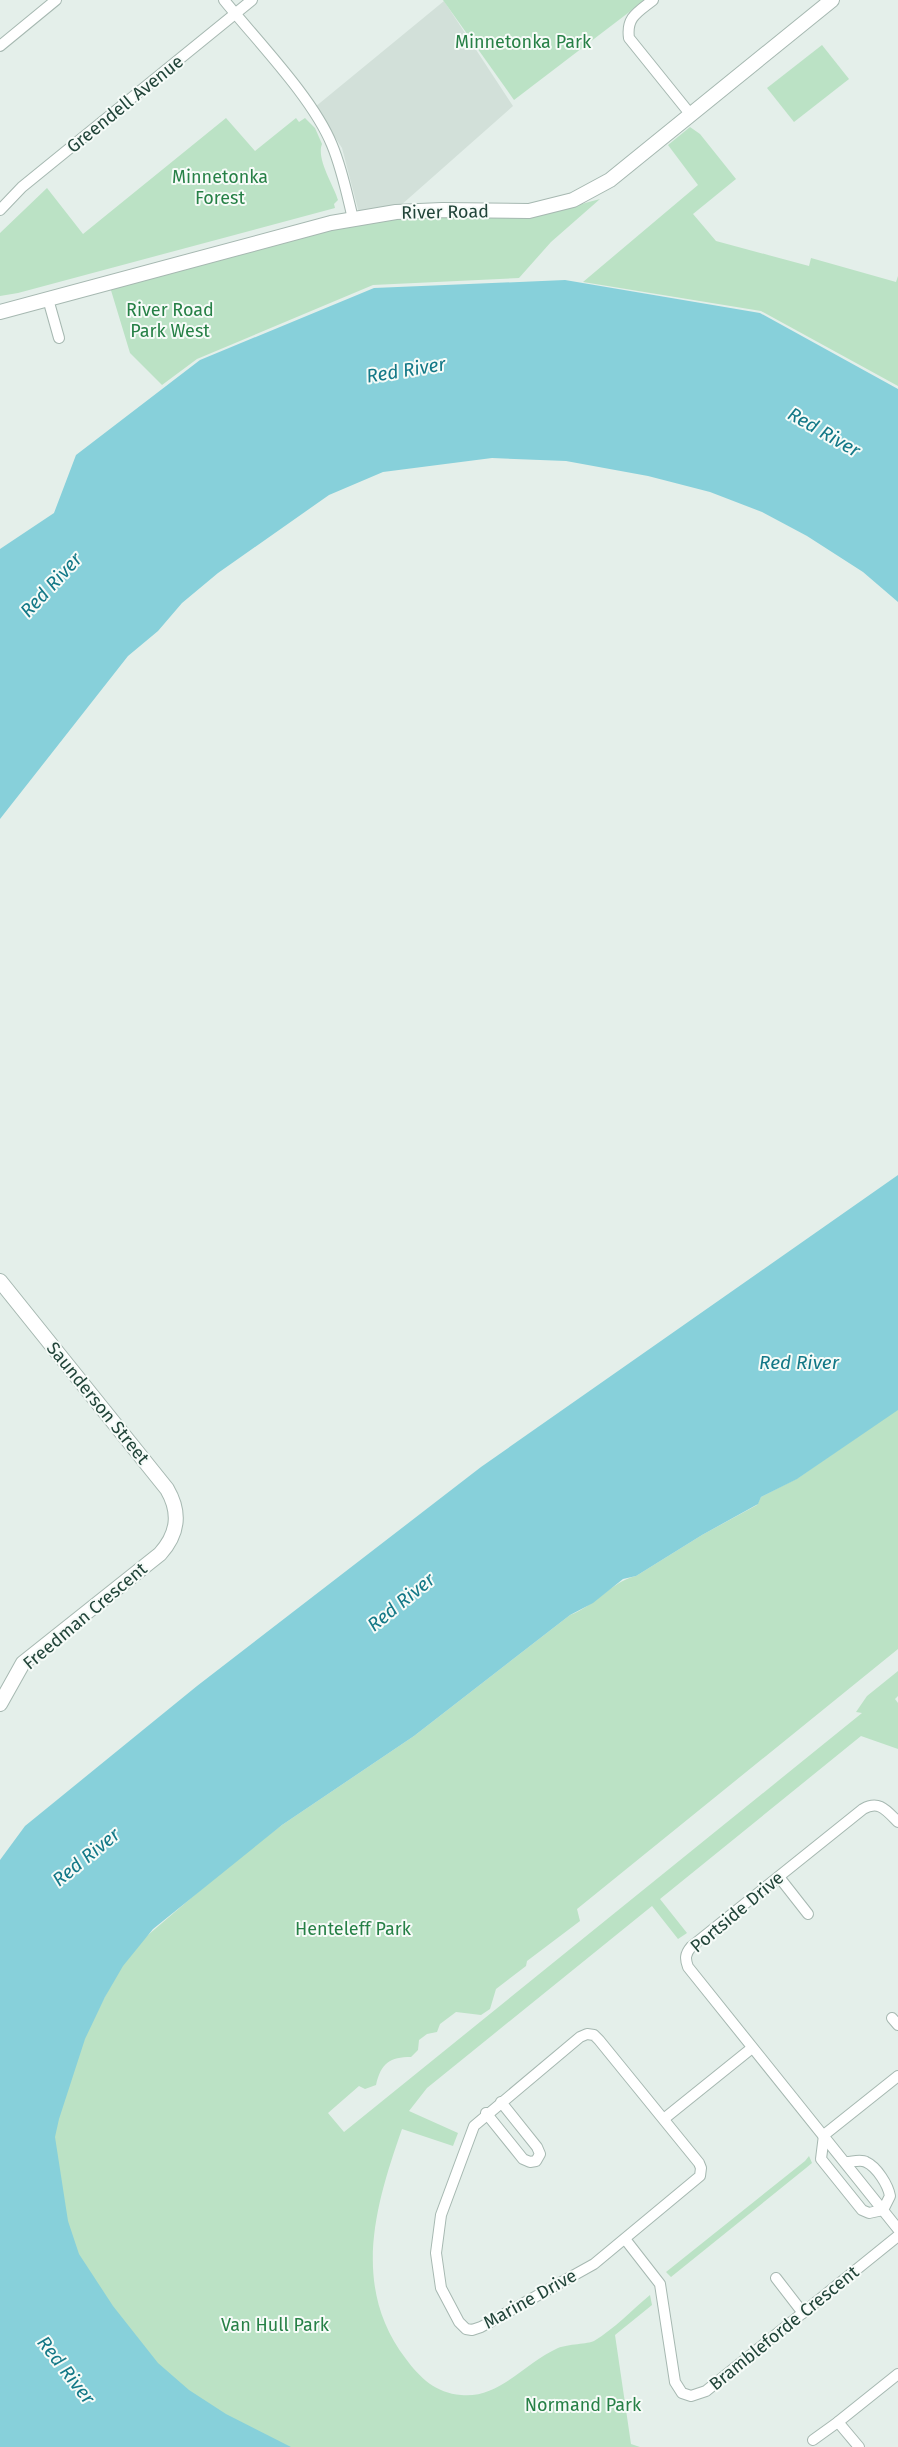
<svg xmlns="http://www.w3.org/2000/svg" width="898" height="2447" font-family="'Fira Sans',sans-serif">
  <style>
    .built { fill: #d2e0d9 }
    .green { fill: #bbe2c5 }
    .water { fill: #87d0da }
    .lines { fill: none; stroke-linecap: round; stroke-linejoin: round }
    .minor-casing { stroke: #a6b8b1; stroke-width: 12 }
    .tertiary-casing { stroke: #a6b8b1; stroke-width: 16 }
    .minor { stroke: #fff; stroke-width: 10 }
    .tertiary { stroke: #fff; stroke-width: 14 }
    .labels { text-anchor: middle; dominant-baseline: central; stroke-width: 4; stroke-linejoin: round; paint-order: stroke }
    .park-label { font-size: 18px; fill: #268046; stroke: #f6fbf8 }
    .street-label { font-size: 18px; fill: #214439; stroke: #f6fbf8 }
    .water-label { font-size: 19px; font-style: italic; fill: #137887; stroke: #f6fbf8 }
  </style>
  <rect width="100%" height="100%" fill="#e4efea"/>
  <!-- built -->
  <polygon class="built" points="444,1 513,106 400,206 359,213 342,148 315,107"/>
  <!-- green -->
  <g class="green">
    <polygon points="443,0 645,0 514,100"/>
    <polygon points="822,45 849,79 794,122 767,88"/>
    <path d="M226 118 255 151 296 118 299 122 305 118 315 128 322 144C316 159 334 186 338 200L334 204 335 208 18 293 0 296V233L47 188 83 234Z"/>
    <polygon points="690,127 700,134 736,179 693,214 716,241 809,266 811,258 896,282 898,276 898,386 761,311 583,282 698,185 668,145"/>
    <polygon points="600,199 551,242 519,278 373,285 197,359 162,385 130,353 110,287 332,227 391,217 574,206"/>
    <path d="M898 1409V1649L577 1909 580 1921 527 1961 526 1966 496 1989 490 2009 481 2015 456 2012 440 2024 437 2032 427 2034 419 2040 418 2050 411 2057C390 2057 381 2063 376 2085L365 2089 359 2086 328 2113 344 2132 862 1713 856 1712 867 1696 898 1671V1696L895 1699 898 1703V1749L861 1736 660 1899 687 1933 678 1939 652 1906 427 2088 409 2111 458 2133 453 2146 402 2129C375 2206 351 2287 406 2359 420 2378 436 2393 461 2395 499 2399 526 2362 558 2348 568 2344 588 2344 594 2341 614 2329 632 2310 650 2295L652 2305 615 2335 631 2444 640 2447H274L178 2390 80 2281 46 2124 61 2084 127 1953 232 1863 282 1825 414 1736 570 1615C595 1606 611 1582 636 1576L702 1535 757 1505 761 1497 798 1478Z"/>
    <polygon points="809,2156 812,2163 806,2168 671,2277 666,2272 805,2161"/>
  </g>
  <!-- water -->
  <g class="water">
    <polygon points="565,280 760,313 898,389 898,602 863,572 807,536 762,512 710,492 648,476 566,461 492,458 383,472 329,495 218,573 182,603 158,631 128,656 0,819 0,549 54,513 76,455 200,360 374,288"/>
    <polygon points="898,1175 898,1410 797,1479 761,1497 758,1504 702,1535 636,1576 623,1579 593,1603 570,1615 414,1736 282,1825 153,1929 123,1966 105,1997 85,2039 59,2119 55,2137 68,2221 79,2254 113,2306 158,2363 189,2390 226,2414 291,2447 0,2447 0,1860 25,1826 197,1686 481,1467"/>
  </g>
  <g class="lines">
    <defs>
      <g id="minor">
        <path d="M224 0C257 41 313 98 332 145 342 169 347 194 353 219"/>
        <path d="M653 0C638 12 626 17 629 38L691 115"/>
        <polyline points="0,46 56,0"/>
        <polyline points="0,210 22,187 252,0"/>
        <polyline points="48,299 59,338"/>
        <path d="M898 1822C886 1810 879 1800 863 1809L691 1947C685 1954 685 1959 688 1967L898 2229"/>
        <polyline points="779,1877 808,1914"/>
        <polyline points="892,2018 898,2025"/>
        <polygon points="587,2034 594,2035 599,2040 699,2163 701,2168 700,2176 594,2264 481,2327 472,2330 466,2329 459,2322 441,2288 436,2253 441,2215 474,2126 580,2037"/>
        <polyline points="486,2113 523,2159 530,2162 536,2161 540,2154 537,2147 501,2102"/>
        <polyline points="665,2118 752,2048"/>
        <path d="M824 2135 821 2159 862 2210 869 2213 883 2210 890 2196C888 2185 877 2167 866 2162 861 2159 852 2162 846 2162"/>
        <polyline points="824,2135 898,2076"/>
        <polyline points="625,2239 660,2284 675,2382 682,2393 691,2396 706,2391 898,2236"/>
        <polyline points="776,2278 803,2313"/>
        <polyline points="813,2440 838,2422"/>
        <polyline points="859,2447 838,2422 898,2374"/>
      </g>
      <g id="tertiary">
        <polyline points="0,312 331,223 396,212 442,210 529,211 573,200 610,180 832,0"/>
        <path d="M0 1281 167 1489C181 1513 178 1534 160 1554L23 1663 0 1704"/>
      </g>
    </defs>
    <!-- minor casing -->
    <use href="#minor" class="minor-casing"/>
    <!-- tertiary casing -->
    <use href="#tertiary" class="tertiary-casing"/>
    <!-- minor -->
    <use href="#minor" class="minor"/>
    <!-- tertiary -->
    <use href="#tertiary" class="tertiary"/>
  </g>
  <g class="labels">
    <!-- park labels -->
    <g class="park-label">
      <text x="523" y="42">Minnetonka Park</text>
      <text x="220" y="177">Minnetonka<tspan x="220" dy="21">Forest</tspan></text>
      <text x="170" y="310">River Road<tspan x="170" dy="21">Park West</tspan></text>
      <text x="353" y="1929">Henteleff Park</text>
      <text x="275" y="2325">Van Hull Park</text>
      <text x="583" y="2405">Normand Park</text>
    </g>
    <!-- street labels -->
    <g class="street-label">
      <text transform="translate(125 104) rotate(-39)">Greendell Avenue</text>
      <text transform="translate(445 212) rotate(-1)">River Road</text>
      <text transform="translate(98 1403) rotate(51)">Saunderson Street</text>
      <text transform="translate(85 1616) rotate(-40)">Freedman Crescent</text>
      <text transform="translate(737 1912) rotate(-40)">Portside Drive</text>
      <text transform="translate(530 2299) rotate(-29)">Marine Drive</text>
      <text transform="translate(784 2328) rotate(-39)">Brambleforde Crescent</text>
    </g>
    <!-- water labels -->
    <g class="water-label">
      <text transform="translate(406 370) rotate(-9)">Red River</text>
      <text transform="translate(824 432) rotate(30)">Red River</text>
      <text transform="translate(51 585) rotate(-47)">Red River</text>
      <text x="799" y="1362">Red River</text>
      <text transform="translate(401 1602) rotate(-39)">Red River</text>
      <text transform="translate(86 1857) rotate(-39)">Red River</text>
      <text transform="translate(66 2370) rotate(52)">Red River</text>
    </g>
  </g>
</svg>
